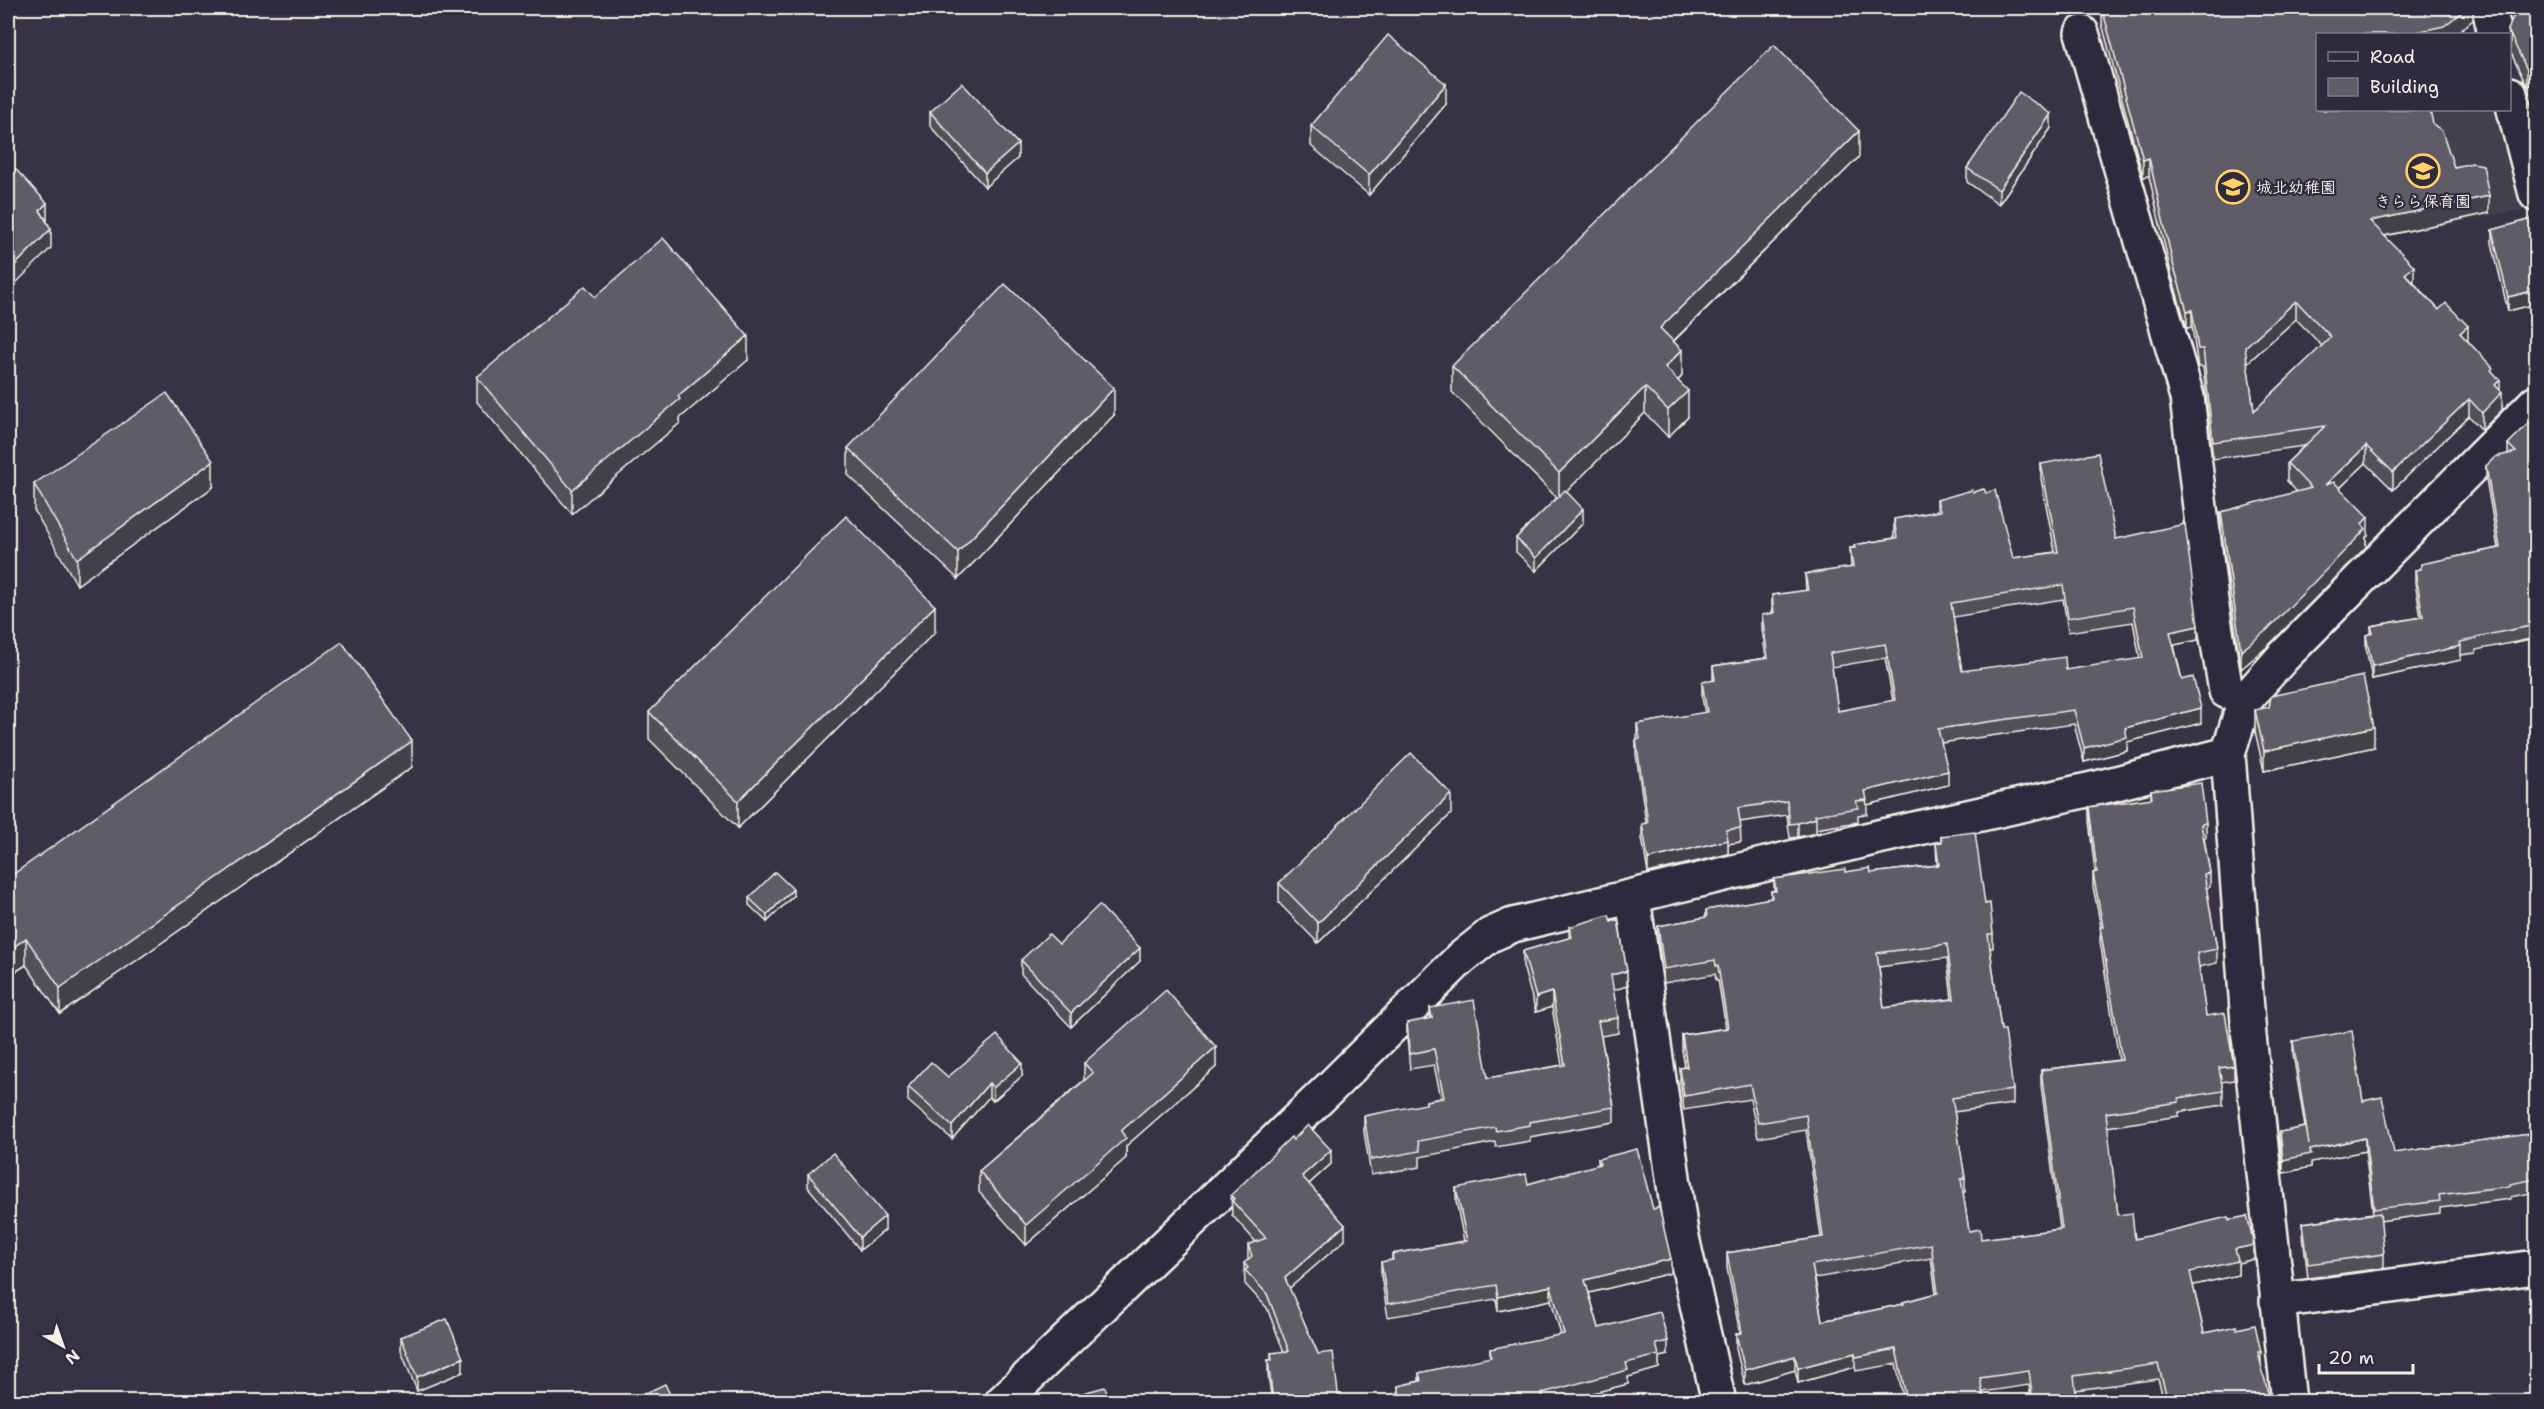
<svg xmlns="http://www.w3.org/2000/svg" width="2544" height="1409" font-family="'Shantell Sans','Klee One',sans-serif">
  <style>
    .built { fill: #433f4e }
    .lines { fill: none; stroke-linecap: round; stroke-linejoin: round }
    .minor-casing { stroke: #f4f1e8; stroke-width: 38 }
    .minor { stroke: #2f2a3d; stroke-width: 33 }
    .wall { fill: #524f59; stroke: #f4f1e8; stroke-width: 1.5; fill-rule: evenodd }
    .shaded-wall { fill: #424048; stroke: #f4f1e8; stroke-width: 1.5 }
    .building { fill: #5f5c67; stroke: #f4f1e8; stroke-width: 1.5; fill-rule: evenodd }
    .labels { text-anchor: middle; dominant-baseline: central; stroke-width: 4.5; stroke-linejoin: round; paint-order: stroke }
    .poi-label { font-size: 16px; font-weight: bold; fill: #f4f1e8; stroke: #2f2a3d; text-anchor: start }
  </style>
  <rect width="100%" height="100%" fill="#373244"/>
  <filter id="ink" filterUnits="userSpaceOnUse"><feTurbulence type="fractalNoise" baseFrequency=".0167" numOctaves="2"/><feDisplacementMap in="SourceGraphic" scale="12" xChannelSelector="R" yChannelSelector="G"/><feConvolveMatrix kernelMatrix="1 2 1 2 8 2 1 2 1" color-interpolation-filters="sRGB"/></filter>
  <g filter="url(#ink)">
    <!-- built -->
    <polygon class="built" points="2407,110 2501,110 2504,133 2525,209 2347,244"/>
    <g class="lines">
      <defs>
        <g id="minor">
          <polyline points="2489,8 2495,34"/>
          <polyline points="2082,33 2187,397 2211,601 2226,691 2245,700"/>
          <polyline points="2510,94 2536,194"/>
          <polyline points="1633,898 1681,1233 1719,1402"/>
          <polyline points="2277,1301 2536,1267"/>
          <polyline points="1002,1402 1329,1089 1460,959 1490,935 1513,925 1874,838 2101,787 2228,754"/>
          <polyline points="2289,1402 2249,1036 2228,754 2245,700 2283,657 2536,402"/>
        </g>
      </defs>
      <!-- minor casing -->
      <use href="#minor" class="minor-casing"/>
      <!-- minor -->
      <use href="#minor" class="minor"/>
    </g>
    <!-- wall -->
    <g class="wall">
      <path d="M2102 8 2149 14 2473 8V20L2455 34H2318V110L2433 124 2454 167 2489 213 2385 236 2414 283 2468 341 2493 373 2500 391 2502 410 2482 430 2469 416 2393 490 2366 463 2340 488 2368 535 2366 537V547L2267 647 2241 669 2221 529V512L2297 492 2287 481V463L2304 446 2213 459 2203 367H2198L2192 327 2187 328 2172 277 2149 176 2143 177 2102 24ZM2296 319 2322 346 2254 411 2247 363Z"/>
      <polygon points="2533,8 2527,87 2510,51 2510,34 2508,34 2508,30"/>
      <polygon points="1446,104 1369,195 1311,146 1311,126"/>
      <polygon points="930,112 1018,158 985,187 930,126"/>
      <polygon points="2051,128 1999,204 1967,182 1967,168"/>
      <polygon points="1859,157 1674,341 1682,376 1678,381 1688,417 1668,437 1645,413 1566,492 1583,523 1536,571 1516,552 1516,538 1557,498 1452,392 1452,366"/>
      <polygon points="2536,218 2536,304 2508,311 2492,243 2492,230"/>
      <polygon points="595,297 748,360 680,418 680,423 572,514 477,402 477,377"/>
      <polygon points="1114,415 958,579 848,475 848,448"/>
      <polygon points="2536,418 2536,643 2532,644 2531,639 2476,650 2476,653 2461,655 2461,660 2372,679 2366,648 2366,635 2371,634 2371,626 2421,617 2415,583 2415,570 2421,569 2421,564 2498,548 2486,479 2486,466 2508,454 2508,444"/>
      <path d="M2041 464 2116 539 2198 640 2174 645 2182 680 2201 723 2127 742V751L2084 762 2074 724 1941 743 1948 785 1867 805V814L1858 815V822L1816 829V833L1798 837 1790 838 1787 815 1740 822 1741 842 1728 844V854L1648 873 1642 838V824L1646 823 1636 754V740H1637V724L1705 713 1702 697V682L1713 681V666L1766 658 1762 629V615L1772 613V595L1806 591 1805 574 1851 568 1850 548H1854V545L1894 538V519L1937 511V500L1973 492 2013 558 2055 552 2041 479ZM2063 599 2068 632 2133 622 2140 659 2066 670 1962 671 1953 617ZM1885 658 1893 701 1838 711 1832 667Z"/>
      <polygon points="34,484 213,487 77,585 34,510"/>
      <polygon points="935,632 738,828 649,739 649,712"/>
      <polygon points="2255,710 2374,747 2264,771 2255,731"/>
      <polygon points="412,767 60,1014 26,965 15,972 8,962 8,878"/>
      <path d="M2151 790 2206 823V837L2204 838 2210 873V887L2206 888 2217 949V963L2199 967 2206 1016 2234 1066V1080L2221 1082 2223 1091V1105L2179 1112V1116L2107 1127 2118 1215 2135 1239 2229 1220 2254 1259 2238 1263V1275L2193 1285 2204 1333 2237 1329 2261 1352V1366L2270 1401H2164L2158 1379 2076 1390 2077 1401H2031L2029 1385 1982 1392 1984 1401H1904L1896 1364 1856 1371 1855 1367 1798 1383 1795 1370 1745 1385 1736 1349V1334L1740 1333 1727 1268V1253L1821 1237 1806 1130 1758 1138 1750 1099 1684 1110 1680 1082V1068L1685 1067 1682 1050V1035L1726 1028 1718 980H1716L1715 974 1664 983 1658 940V926L1706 917V910L1771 898V891H1774V879L1845 872 1871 873 1937 865 1936 843H1941V836L1985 904 1993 934V948H1990L2001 1030 2013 1090V1104L1954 1112 1965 1178V1192L1963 1193 1969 1231 1981 1239 2060 1229 2041 1085V1070L2119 1060 2100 941 2101 927 2093 887V873L2095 872 2089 821V807L2151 799ZM1947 958 1952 999 1884 1008 1879 967ZM1931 1258 1936 1293 1903 1302V1304L1822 1321 1815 1278Z"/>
      <polygon points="1451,814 1318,943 1279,903 1279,883"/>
      <polygon points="793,896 767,922 749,905 749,898"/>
      <polygon points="1569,927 1627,986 1613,990 1618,1018 1618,1033 1601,1036 1614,1107 1614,1122 1530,1137 1530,1141 1496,1147 1495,1142 1420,1157 1420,1167 1371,1175 1364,1132 1364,1116 1426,1105 1426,1101 1441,1098 1434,1065 1410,1069 1407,1038 1407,1023 1430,1019 1430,1008 1488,1078 1562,1065 1552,1007 1536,1012 1523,966 1523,951 1569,938"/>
      <polygon points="1059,944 1140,961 1071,1027 1021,974 1021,960"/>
      <polygon points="2293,1041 2363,1101 2394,1153 2536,1133 2536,1192 2510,1197 2510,1199 2440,1208 2440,1213 2380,1221 2384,1254 2384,1268 2308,1278 2303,1236 2303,1223 2373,1213 2365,1151 2311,1162 2311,1167 2283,1173 2280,1145 2280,1132 2305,1127 2293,1054"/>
      <polygon points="1084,1063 1216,1067 1126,1146 1126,1158 1026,1245 979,1192 979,1171 1084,1080"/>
      <polygon points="1022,1076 993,1101 989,1097 952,1139 908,1101 908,1087 948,1077"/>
      <polygon points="1293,1140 1331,1164 1309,1184 1345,1240 1289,1288 1339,1401 1272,1401 1268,1375 1268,1360 1271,1360 1271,1353 1284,1352 1267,1308 1245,1284 1244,1263 1248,1260 1248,1245 1256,1242 1232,1215 1231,1195"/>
      <polygon points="1598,1159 1653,1209 1671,1273 1589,1293 1599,1328 1668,1355 1659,1357 1659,1368 1628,1377 1628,1384 1562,1401 1398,1401 1398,1386 1419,1381 1419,1373 1490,1358 1490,1349 1561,1335 1551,1300 1498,1311 1496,1299 1388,1317 1381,1276 1381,1262 1392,1260 1392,1254 1464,1241 1456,1201 1456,1188 1528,1184 1598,1165"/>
      <polygon points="808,1174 885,1230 860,1250 808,1187"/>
      <polygon points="401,1337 463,1372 417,1391 401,1351"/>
    </g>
    <!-- shaded-wall -->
    <g class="shaded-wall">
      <polygon points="2467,8 2473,8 2473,20 2455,34 2408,34"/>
      <polygon points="2536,65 2536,82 2527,87 2527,70"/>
      <polygon points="1446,84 1446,104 1369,195 1369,175"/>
      <polygon points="2051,114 2051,128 1999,204 1999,190"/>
      <polygon points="1859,131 1859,157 1660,354 1660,328"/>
      <polygon points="1018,144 1018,158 985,187 985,173"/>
      <polygon points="2149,158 2149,176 2143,177 2143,160"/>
      <polygon points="2489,196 2489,213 2370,239 2370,221"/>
      <polygon points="47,203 47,222 40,210"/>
      <polygon points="51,229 51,248 8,291 8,272"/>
      <polygon points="2414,266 2414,283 2405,274"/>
      <polygon points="2536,290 2536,304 2508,311 2508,297"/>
      <polygon points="2296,301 2296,319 2245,365 2245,347"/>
      <polygon points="2192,310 2192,327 2187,328 2187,311"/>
      <polygon points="2468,326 2468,343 2460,333"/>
      <polygon points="748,336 748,360 680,418 680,423 572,514 572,490 678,396"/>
      <polygon points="1682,350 1682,376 1665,394 1665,367"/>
      <polygon points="2500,380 2500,394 2502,392 2502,410 2482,430 2482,413 2495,385"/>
      <polygon points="1645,387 1645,413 1559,499 1559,473"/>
      <polygon points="1114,388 1114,415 958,579 958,552"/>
      <polygon points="1688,391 1688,417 1668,437 1668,410"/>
      <polygon points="2469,399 2469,416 2393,490 2393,472"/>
      <polygon points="2366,446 2366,463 2325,502 2325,485"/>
      <polygon points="213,461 213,487 77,585 77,559"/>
      <polygon points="1583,509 1583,523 1536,571 1536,558"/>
      <polygon points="2368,517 2368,535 2366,537 2366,547 2267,647 2241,669 2241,651"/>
      <polygon points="935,606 935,632 738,828 738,801"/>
      <polygon points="2198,626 2198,640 2170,646 2170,632"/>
      <polygon points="2461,646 2461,660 2372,679 2372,666"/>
      <polygon points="2201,708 2201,723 2127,742 2127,751 2084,762 2084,748 2125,728"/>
      <polygon points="2374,727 2374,747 2264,771 2264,751"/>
      <polygon points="412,741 412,767 60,1014 60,988"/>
      <polygon points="1948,771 1948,785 1867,805 1865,791"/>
      <polygon points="1451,794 1451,814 1318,943 1318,923"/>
      <polygon points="1816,818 1816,833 1798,837 1798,823"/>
      <polygon points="1728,840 1728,854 1648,873 1648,859"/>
      <polygon points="793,889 793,896 767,922 767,915"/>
      <polygon points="26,938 26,965 15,972 15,946"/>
      <polygon points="1140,948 1140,961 1071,1027 1071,1013"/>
      <polygon points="1627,971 1627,986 1611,991 1611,975"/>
      <polygon points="1552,992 1552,1007 1536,1012 1536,997"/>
      <polygon points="1216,1047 1216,1067 1126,1146 1126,1158 1026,1245 1026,1225 1121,1131"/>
      <polygon points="1022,1063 1022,1076 993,1101 993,1088"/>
      <polygon points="989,1083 989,1097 952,1139 952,1126"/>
      <polygon points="2365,1138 2365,1151 2311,1162 2311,1167 2283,1173 2283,1160 2310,1150"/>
      <polygon points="1331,1150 1331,1164 1302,1190 1302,1176"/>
      <polygon points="885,1216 885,1230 860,1250 860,1237"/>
      <polygon points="1345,1225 1345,1240 1285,1292 1285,1278"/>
      <polygon points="2254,1245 2254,1259 2238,1263 2238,1275 2190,1286 2190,1272 2235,1249"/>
      <polygon points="1671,1259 1671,1273 1585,1294 1585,1280"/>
      <polygon points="1551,1286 1551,1300 1498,1311 1498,1297"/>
      <polygon points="1668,1341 1668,1355 1659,1357 1659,1368 1628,1377 1628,1384 1562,1401 1542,1401 1542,1393 1626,1363 1656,1344"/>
      <polygon points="1855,1353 1855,1367 1798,1383 1798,1368"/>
      <polygon points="1795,1356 1795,1370 1745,1385 1745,1370"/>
      <polygon points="463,1358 463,1372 417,1391 417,1377"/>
    </g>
    <!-- building -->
    <g class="building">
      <path d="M2102 8H2147L2149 14 2175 8H2467L2444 26 2408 34H2318V110H2430L2433 124 2442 131 2454 167 2472 163 2483 165 2489 196 2370 221 2414 266 2405 274 2439 310 2446 303 2468 326 2460 333 2493 368 2491 370 2500 380 2495 385 2502 392 2482 413 2469 399 2393 472 2366 446 2325 485 2334 482 2368 517 2362 524 2366 529 2267 630 2241 651 2221 512 2311 488 2287 463 2325 426 2213 442 2203 349H2198L2192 310 2187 311 2172 260 2149 158 2143 160ZM2296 301 2331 337 2254 411 2245 347Z"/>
      <polygon points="2533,8 2536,8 2536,65 2527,70 2508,30 2513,17"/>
      <polygon points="1388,35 1446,84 1369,175 1311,126"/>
      <polygon points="1774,45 1859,131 1660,328 1682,350 1665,367 1688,391 1668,410 1645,387 1559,473 1452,366"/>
      <polygon points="962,83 1018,144 985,173 930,112"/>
      <polygon points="2019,92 2051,114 1999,190 1967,168"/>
      <polygon points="8,161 47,203 40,210 51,229 8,272"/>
      <polygon points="2536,218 2536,290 2508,297 2492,230"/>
      <polygon points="663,238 748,336 678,396 680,399 572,490 477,377 585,286 595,297"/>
      <polygon points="1005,284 1114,388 958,552 848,448"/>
      <polygon points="167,393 213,461 77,559 34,484"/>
      <polygon points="2536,418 2536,630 2532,631 2531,626 2476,637 2476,639 2460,642 2461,646 2372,666 2366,635 2373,633 2371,626 2423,617 2415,570 2421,569 2421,564 2500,548 2486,466 2495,457 2516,452 2508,444 2532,420"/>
      <path d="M2098 453 2116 539 2185 524 2198 626 2170 632 2182 680 2193 677 2201 708 2125 728 2127 737 2084 748 2074 710 1938 729 1948 771 1865 791 1867 800 1856 801 1858 808 1815 815 1816 818 1798 823 1790 824 1787 801 1738 808 1741 828 1726 830 1728 840 1648 859 1642 824 1648 823 1636 740 1640 739 1637 724 1707 712 1702 682 1715 680 1713 666 1768 658 1762 615 1774 613 1772 595 1808 590 1805 574 1853 567 1850 548H1855L1854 545 1897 538 1894 519 1940 511 1937 500 1972 490 1973 492 1984 489 1986 493 1995 490 2013 558 2058 552 2041 464ZM2063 585 2068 618 2133 607 2143 658 2066 670 2065 657 1962 671 1951 603ZM1885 644 1895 700 1838 711 1830 653Z"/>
      <polygon points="1565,490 1583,509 1536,558 1516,538"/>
      <polygon points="846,516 935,606 738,801 649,712"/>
      <polygon points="342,642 412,741 60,988 26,938 15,946 8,936 8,878"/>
      <polygon points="2363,676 2374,727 2264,751 2255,710 2269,707 2271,696"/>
      <polygon points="1411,753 1451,794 1318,923 1279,883"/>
      <path d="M2201 783 2206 823 2201 824 2210 873 2204 874 2217 949 2197 953 2206 1016 2225 1013 2234 1066 2219 1068 2223 1091 2179 1098V1102L2106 1113 2118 1215 2132 1213 2135 1239 2228 1217 2229 1220 2247 1216 2254 1245 2235 1249 2238 1261 2190 1272 2204 1333 2237 1326V1329L2255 1325 2261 1352H2258L2270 1401H2168L2158 1364 2074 1376 2077 1401H2033L2029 1371 1980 1378 1984 1401H1907L1896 1349 1856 1357 1855 1353 1798 1368 1795 1356 1745 1370 1736 1334 1742 1333 1727 1253 1823 1237 1806 1115 1758 1123 1750 1084 1684 1096 1680 1068 1687 1067 1682 1035 1728 1028 1718 966H1716L1715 960 1664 969 1658 926 1707 917 1706 910 1772 898 1771 891H1776L1774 879 1845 869V872L1870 868 1871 873 1939 865 1936 843 1942 842 1941 836 1975 832 1985 904 1990 903 1993 934H1988L2001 1030H2005L2013 1090 1952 1098 1965 1178 1961 1179 1969 1231 1980 1229 1981 1239 2062 1229 2041 1070 2122 1060 2100 927H2103L2093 873 2097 872 2089 807 2152 798 2151 790ZM1947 944 1954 999 1884 1008 1877 953ZM1931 1244 1938 1293 1903 1302 1904 1304 1822 1321 1812 1265Z"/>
      <polygon points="775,872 793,889 767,915 749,898"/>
      <polygon points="1099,905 1140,948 1071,1013 1021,960 1049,934 1059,944"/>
      <polygon points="1609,915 1611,922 1618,920 1627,971 1611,975 1618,1018 1598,1021 1614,1107 1530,1122 1530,1125 1496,1131 1495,1127 1418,1141 1420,1151 1371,1160 1364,1116 1426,1104 1426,1101 1444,1098 1434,1049 1410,1054 1407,1023 1432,1018 1430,1008 1474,1000 1488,1078 1565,1065 1552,992 1536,997 1523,951 1572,937 1569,927"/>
      <polygon points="1166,990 1216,1047 1121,1131 1126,1138 1026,1225 979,1171 1093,1073 1084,1063"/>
      <polygon points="2352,1031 2363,1101 2382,1097 2394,1153 2536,1133 2536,1179 2510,1184 2510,1186 2439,1195 2440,1201 2374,1209 2365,1138 2310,1150 2311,1154 2283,1160 2280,1132 2306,1127 2309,1145 2293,1041"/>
      <polygon points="997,1035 1022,1063 993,1088 989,1083 952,1126 908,1087 931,1062 948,1077"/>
      <polygon points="1308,1125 1331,1150 1302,1176 1345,1225 1285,1278 1318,1354 1333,1352 1339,1401 1273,1401 1268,1360 1272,1360 1271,1353 1289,1351 1267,1294 1245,1270 1248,1268 1244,1263 1252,1256 1248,1245 1266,1238 1232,1201 1234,1199 1231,1195 1291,1137 1293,1140"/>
      <polygon points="1637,1149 1653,1209 1659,1207 1671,1259 1585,1280 1599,1328 1660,1312 1668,1341 1656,1344 1659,1355 1626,1363 1628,1370 1542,1393 1544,1401 1401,1401 1398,1386 1421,1381 1419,1373 1491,1357 1490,1349 1564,1334 1551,1286 1498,1297 1496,1285 1388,1304 1381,1262 1393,1260 1392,1254 1467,1241 1456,1188 1526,1174 1528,1184 1600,1164 1598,1159"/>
      <polygon points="833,1153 885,1216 860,1237 808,1174"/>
      <polygon points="2380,1213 2384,1254 2308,1264 2303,1223"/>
      <polygon points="447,1319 463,1358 417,1377 401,1337"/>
      <polygon points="665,1384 673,1401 629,1401"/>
      <polygon points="1105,1387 1109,1401 1054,1401"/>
    </g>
  </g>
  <!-- icons -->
  <defs>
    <symbol id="school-ring" viewBox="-11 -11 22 22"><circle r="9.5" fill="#2f2a3d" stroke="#ffd166" stroke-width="1.5"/><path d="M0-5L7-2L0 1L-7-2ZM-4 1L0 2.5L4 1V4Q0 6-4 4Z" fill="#ffd166"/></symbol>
  </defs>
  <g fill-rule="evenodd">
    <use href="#school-ring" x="2404" y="152" width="38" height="38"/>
    <use href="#school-ring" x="2214" y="168" width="38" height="38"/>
  </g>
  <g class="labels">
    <!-- poi labels -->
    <g class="poi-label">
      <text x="2256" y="187">城北幼稚園</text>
      <text x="2423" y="201" text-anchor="middle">きらら保育園</text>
    </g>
  </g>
  <!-- margin -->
  <rect width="2544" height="1409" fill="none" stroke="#2f2a3d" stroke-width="30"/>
  <rect x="15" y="15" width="2514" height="1379" fill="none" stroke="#f4f1e8" stroke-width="2" filter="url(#ink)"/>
  <!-- legend -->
  <rect x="2316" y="33" width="195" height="78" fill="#2f2a3d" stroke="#7e7a81" stroke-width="1.5"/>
  <rect x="2328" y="52" width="30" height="9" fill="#2f2a3d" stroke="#7e7a81" stroke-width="1.5"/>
  <text x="2370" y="63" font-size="18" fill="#f4f1e8">Road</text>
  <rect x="2328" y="78" width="30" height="18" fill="#5f5c67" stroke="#7e7a81" stroke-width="1.5"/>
  <text x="2370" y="93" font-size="18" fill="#f4f1e8">Building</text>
  <!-- north arrow -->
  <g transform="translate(63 1346) rotate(140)" stroke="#2f2a3d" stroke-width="4.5" paint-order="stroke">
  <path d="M0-4.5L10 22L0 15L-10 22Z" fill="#f4f1e8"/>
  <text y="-9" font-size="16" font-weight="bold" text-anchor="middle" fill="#f4f1e8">N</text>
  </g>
  <!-- scale -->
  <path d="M2319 1364v9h94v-9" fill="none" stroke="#f4f1e8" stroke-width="3"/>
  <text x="2328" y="1364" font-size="18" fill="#f4f1e8" stroke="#2f2a3d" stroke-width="4.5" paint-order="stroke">20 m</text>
</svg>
